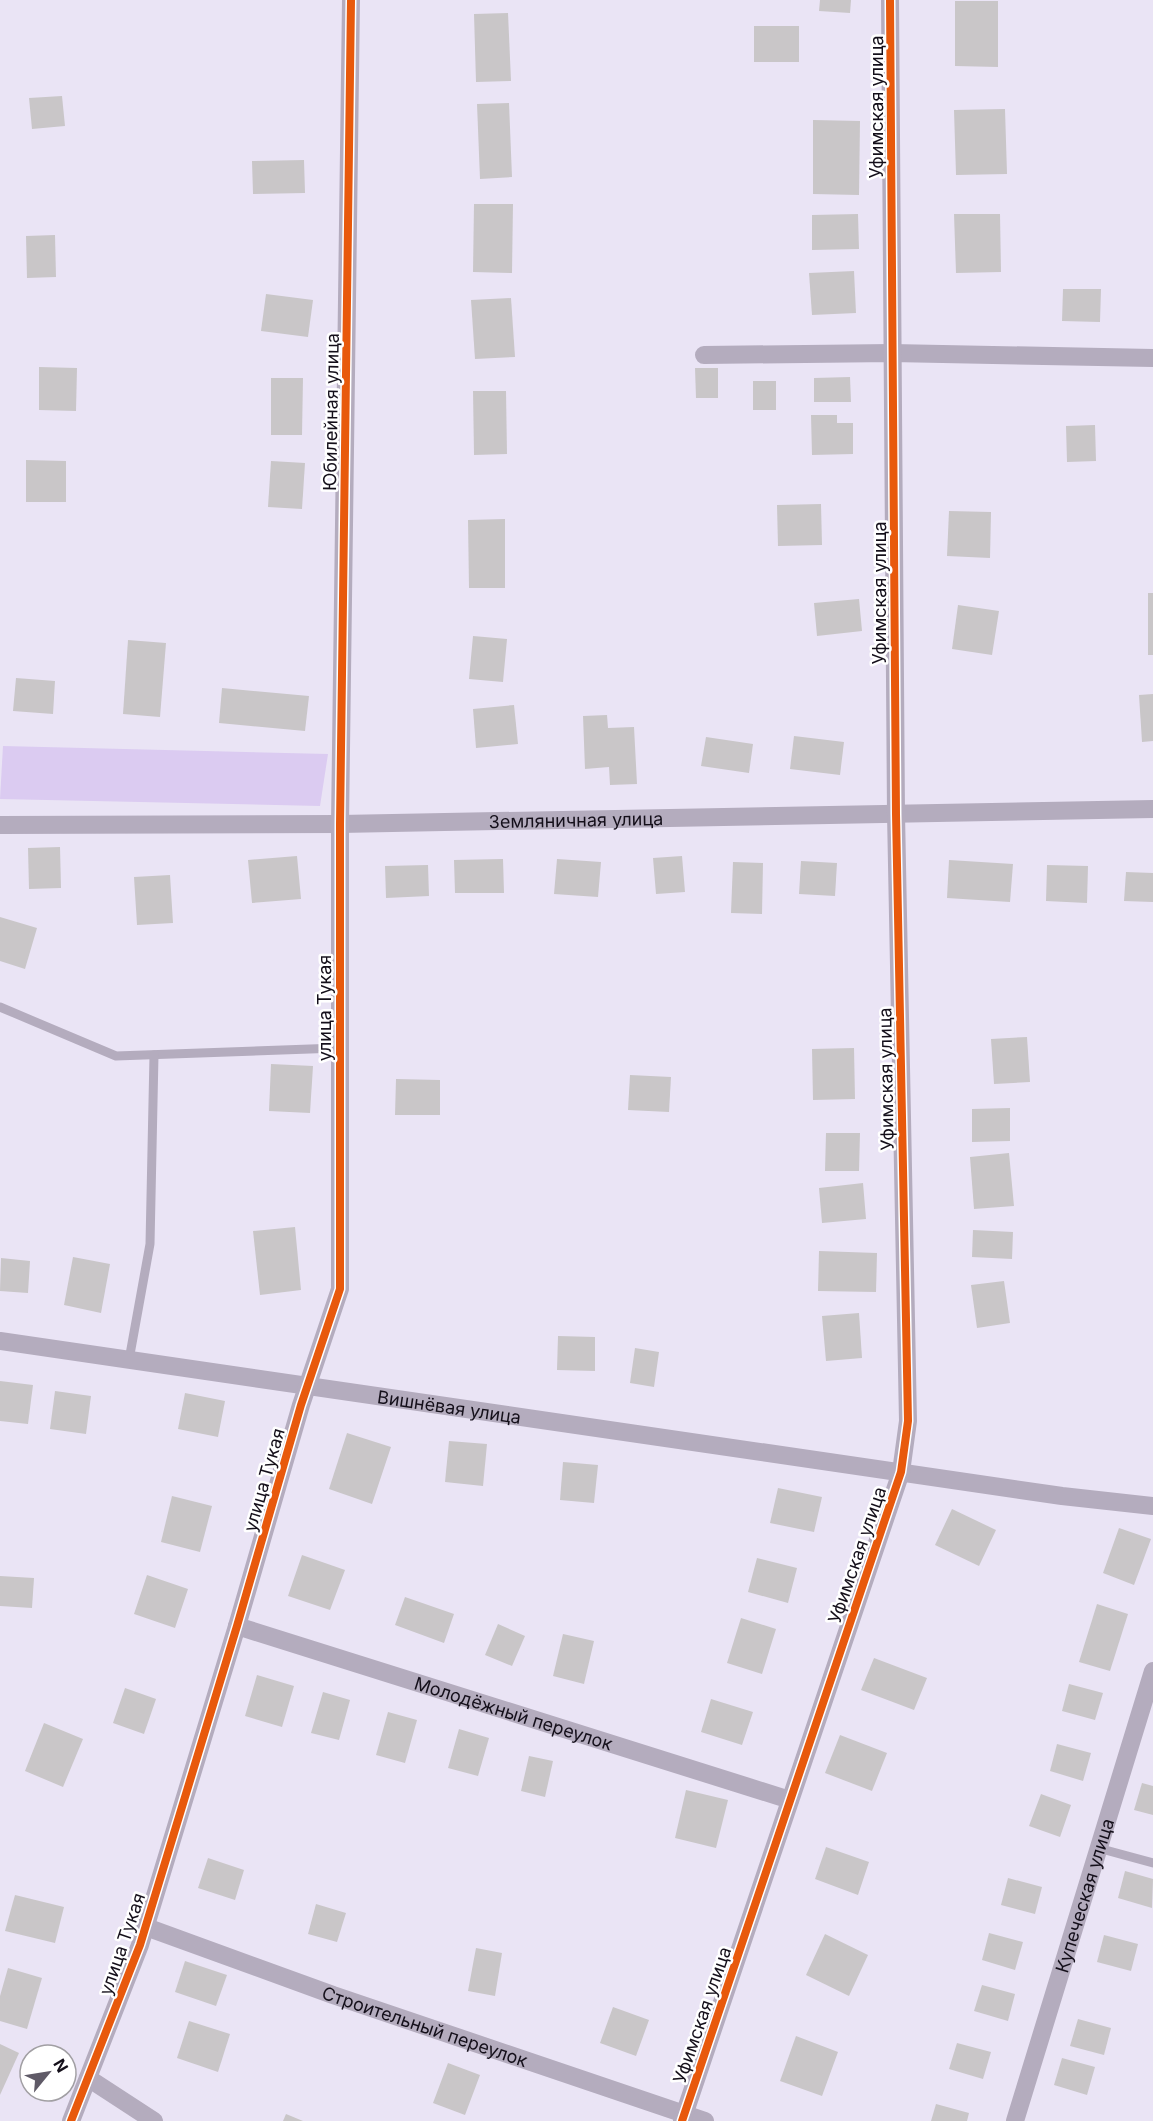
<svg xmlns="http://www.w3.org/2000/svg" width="1153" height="2121" font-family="Inter,sans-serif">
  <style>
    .green { fill: #dbcbf1 }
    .building { fill: #c9c6c8 }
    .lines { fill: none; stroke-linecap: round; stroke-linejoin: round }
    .lane { stroke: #b4acbe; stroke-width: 9 }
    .street { stroke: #b4acbe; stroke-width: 18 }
    .cycleway-casing { stroke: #fff; stroke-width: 11 }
    .cycleway { stroke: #e8590c; stroke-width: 8 }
    .labels { text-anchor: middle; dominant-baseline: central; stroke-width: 5; stroke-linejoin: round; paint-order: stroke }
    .street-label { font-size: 18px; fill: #140f1a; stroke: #fff }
  </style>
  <rect width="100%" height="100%" fill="#eae4f5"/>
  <!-- green -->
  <polygon class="green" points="3,746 328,754 320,806 0,799"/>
  <!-- building -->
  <g class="building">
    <polygon points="820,0 851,0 850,13 819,11"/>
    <polygon points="955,1 998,1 998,67 955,66"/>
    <polygon points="508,13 511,81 476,82 474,14"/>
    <rect x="754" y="26" width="45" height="36"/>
    <polygon points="62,96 65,126 32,129 29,98"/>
    <polygon points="509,103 512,177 480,179 477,104"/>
    <polygon points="1005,109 1007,174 956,175 954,110"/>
    <polygon points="813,120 860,121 859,195 813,194"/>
    <polygon points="304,160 305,193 253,194 252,161"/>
    <polygon points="474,204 513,204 512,273 473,272"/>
    <polygon points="858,214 859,249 812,250 812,215"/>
    <polygon points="954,214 1000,214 1001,272 956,273"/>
    <polygon points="55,235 56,277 27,278 26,236"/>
    <polygon points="854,271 856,313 812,315 809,273"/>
    <polygon points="1063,289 1101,289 1100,322 1062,321"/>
    <polygon points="266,294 313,300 308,337 261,331"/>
    <polygon points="511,298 515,357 475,359 471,300"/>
    <polygon points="39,367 77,368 76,411 39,410"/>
    <polygon points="695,368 718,368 718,398 696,398"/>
    <polygon points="850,377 851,402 814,402 814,378"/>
    <polygon points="271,378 303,378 302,435 271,435"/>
    <rect x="753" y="381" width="23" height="29"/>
    <polygon points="473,391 506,391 507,454 474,455"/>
    <polygon points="811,415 837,415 837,423 853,423 853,454 812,455"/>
    <polygon points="1095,425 1096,461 1067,462 1066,426"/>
    <polygon points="26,460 66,461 66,502 26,502"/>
    <polygon points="271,461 305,463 302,509 268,507"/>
    <polygon points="821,504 822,545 778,546 777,505"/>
    <polygon points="949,511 991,512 990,558 947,556"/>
    <polygon points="505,519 505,588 469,588 468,520"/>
    <rect x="1148" y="593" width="5" height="62"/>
    <polygon points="859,599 862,631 817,636 814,603"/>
    <polygon points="958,605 999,611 992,655 952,649"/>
    <polygon points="473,636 507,639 503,682 469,679"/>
    <polygon points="128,640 166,643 160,717 123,714"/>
    <polygon points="16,678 55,681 53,714 13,711"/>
    <polygon points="222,688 309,696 305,731 219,723"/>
    <polygon points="1153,694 1153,741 1142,742 1139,695"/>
    <polygon points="514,705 518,744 476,748 473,709"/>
    <polygon points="607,715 608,728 634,727 637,784 610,785 609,767 585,769 583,716"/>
    <polygon points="794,736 844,742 840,775 790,769"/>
    <polygon points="706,737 753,744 749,773 701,766"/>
    <polygon points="60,847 61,888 29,889 28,848"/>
    <polygon points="297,856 301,899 252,903 248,860"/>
    <polygon points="682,856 685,892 656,894 653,858"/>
    <polygon points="503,859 504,893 455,893 454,860"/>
    <polygon points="557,859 601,862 598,897 554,894"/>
    <polygon points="949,860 1013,864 1010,902 947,898"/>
    <polygon points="801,861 837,863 835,896 799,894"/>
    <polygon points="733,862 763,863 762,914 731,913"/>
    <polygon points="428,865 429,896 386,898 385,866"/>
    <polygon points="1047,865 1088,866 1087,903 1046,901"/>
    <polygon points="1126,872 1153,873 1153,902 1124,901"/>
    <polygon points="170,875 173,923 137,925 134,877"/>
    <polygon points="0,917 37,928 25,969 0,961"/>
    <polygon points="1027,1037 1030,1082 994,1084 991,1039"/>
    <polygon points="854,1048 855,1099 813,1100 812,1049"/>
    <polygon points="271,1064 313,1066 310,1113 269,1111"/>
    <polygon points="630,1075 671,1077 669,1112 628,1110"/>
    <polygon points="396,1079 440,1080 440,1115 395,1115"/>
    <polygon points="1010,1108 1010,1141 972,1142 972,1109"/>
    <polygon points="826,1133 860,1133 859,1171 825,1171"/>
    <polygon points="1009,1153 1014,1206 974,1209 970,1157"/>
    <polygon points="863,1183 866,1219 822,1223 819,1188"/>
    <polygon points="295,1227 301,1290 260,1295 253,1231"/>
    <polygon points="973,1230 1013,1232 1012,1259 972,1257"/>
    <polygon points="819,1251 877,1253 876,1292 818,1291"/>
    <polygon points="73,1257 110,1264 101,1313 64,1305"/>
    <polygon points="1,1258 30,1261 28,1293 0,1291"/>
    <polygon points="1004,1281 1010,1323 977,1328 971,1285"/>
    <polygon points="859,1313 862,1358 826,1361 822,1316"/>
    <polygon points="558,1336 595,1337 595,1371 557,1370"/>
    <polygon points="635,1348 659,1352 654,1387 630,1383"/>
    <polygon points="0,1381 33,1385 28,1424 0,1421"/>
    <polygon points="55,1391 91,1396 86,1434 50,1429"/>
    <polygon points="185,1393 225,1401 218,1437 178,1429"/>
    <polygon points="347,1433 391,1447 372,1504 329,1489"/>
    <polygon points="449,1441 487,1444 483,1486 445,1482"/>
    <polygon points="563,1462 598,1465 594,1503 560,1500"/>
    <polygon points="778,1488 822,1497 814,1532 770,1523"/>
    <polygon points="172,1496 212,1506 200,1552 161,1542"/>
    <polygon points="952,1509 996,1530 979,1566 935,1545"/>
    <polygon points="1119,1528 1151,1539 1134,1585 1103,1573"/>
    <polygon points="302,1555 345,1570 330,1610 288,1596"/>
    <polygon points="757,1558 797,1568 788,1603 748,1592"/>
    <polygon points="147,1575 188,1589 175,1628 134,1614"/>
    <polygon points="0,1576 34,1578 32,1608 0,1606"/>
    <polygon points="405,1597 454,1614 444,1643 395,1625"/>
    <polygon points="1097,1604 1128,1614 1110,1671 1079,1662"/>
    <polygon points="741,1618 776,1629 762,1674 727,1663"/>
    <polygon points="498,1624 525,1636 512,1666 485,1655"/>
    <polygon points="563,1634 594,1641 584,1684 553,1676"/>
    <polygon points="874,1658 927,1678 914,1710 861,1690"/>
    <polygon points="257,1675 294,1686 282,1727 245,1716"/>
    <polygon points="1069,1684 1103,1693 1095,1720 1062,1711"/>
    <polygon points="125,1688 156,1699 144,1734 113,1723"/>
    <polygon points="323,1692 350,1700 339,1740 311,1733"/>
    <polygon points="711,1699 753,1712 742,1745 701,1732"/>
    <polygon points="388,1712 417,1720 405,1763 376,1755"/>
    <polygon points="44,1723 83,1739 63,1787 25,1771"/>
    <polygon points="459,1729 489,1738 478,1776 448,1768"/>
    <polygon points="840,1735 887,1753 872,1791 825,1773"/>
    <polygon points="1057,1744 1091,1753 1083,1781 1050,1771"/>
    <polygon points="529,1756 553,1761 545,1797 521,1791"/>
    <polygon points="1142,1783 1153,1786 1153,1815 1134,1810"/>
    <polygon points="686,1790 728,1800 716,1848 675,1838"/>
    <polygon points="1041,1794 1071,1805 1060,1837 1029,1826"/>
    <polygon points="826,1847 869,1862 858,1895 815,1879"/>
    <polygon points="208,1858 244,1870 235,1900 198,1888"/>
    <polygon points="1125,1871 1153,1879 1152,1908 1118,1898"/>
    <polygon points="1008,1878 1042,1887 1035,1914 1001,1905"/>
    <polygon points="15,1895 64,1907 55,1943 5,1931"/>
    <polygon points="316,1904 346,1913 337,1942 308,1934"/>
    <polygon points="989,1933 1023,1942 1015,1970 982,1960"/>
    <polygon points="825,1934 868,1955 849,1996 806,1975"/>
    <polygon points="1104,1935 1138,1944 1131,1971 1097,1962"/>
    <polygon points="476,1948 502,1953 495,1996 468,1991"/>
    <polygon points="185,1961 227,1975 216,2006 175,1992"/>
    <polygon points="8,1968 42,1978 27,2029 0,2021 0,1996"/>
    <polygon points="982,1985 1015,1994 1008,2021 974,2011"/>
    <polygon points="613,2007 649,2020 636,2056 600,2043"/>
    <polygon points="1078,2019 1111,2028 1104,2055 1070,2046"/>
    <polygon points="189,2021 230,2034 218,2072 177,2058"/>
    <polygon points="796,2036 838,2052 822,2096 780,2081"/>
    <polygon points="957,2043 991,2052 983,2079 949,2069"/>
    <polygon points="0,2044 19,2053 0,2095"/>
    <polygon points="1062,2058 1095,2067 1087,2095 1054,2085"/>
    <polygon points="448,2063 480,2075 465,2115 433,2103"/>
    <polygon points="936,2104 969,2113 967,2121 931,2121"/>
    <polygon points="286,2114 303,2121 283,2121"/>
  </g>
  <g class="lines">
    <!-- lane -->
    <g class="lane">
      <polyline points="0,1007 116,1056 338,1048"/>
      <polyline points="129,1360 150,1244 154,1055"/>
      <polyline points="1098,1848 1153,1863"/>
    </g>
    <!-- street -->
    <g class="street">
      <polyline points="704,355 892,353 1153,358"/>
      <path id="s1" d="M0 825 340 824 1153 809"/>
      <path id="s2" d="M0 1341 1062 1496 1153 1506"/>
      <path id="s3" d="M237 1626 790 1800"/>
      <path id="s4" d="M146 1927 333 1995 705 2121"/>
      <polyline points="88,2078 154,2121"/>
      <polyline points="71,2121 140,1945 237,1626 301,1405 340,1289 340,824 351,0"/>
      <polyline points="682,2121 901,1472 908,1421 896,814 890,0"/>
      <path id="s5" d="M1015 2121 1153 1671"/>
    </g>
    <defs>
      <g id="cycleway">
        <polyline points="71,2121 140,1945 237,1626 301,1405 340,1289 340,824 351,0"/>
        <polyline points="682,2121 901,1472 908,1421 896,814 890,0"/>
      </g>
    </defs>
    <!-- cycleway casing -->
    <use href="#cycleway" class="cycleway-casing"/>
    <!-- cycleway -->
    <use href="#cycleway" class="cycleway"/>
  </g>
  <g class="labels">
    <!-- street labels -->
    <g class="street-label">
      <text transform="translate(876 107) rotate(-90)">Уфимская улица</text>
      <text transform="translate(331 412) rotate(-89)">Юбилейная улица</text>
      <text transform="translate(879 593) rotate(-90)">Уфимская улица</text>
      <text stroke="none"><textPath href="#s1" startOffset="576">Земляничная улица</textPath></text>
      <text transform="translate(324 1008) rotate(-90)">улица Тукая</text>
      <text transform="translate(886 1079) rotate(-91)">Уфимская улица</text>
      <text stroke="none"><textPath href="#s2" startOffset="454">Вишнёвая улица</textPath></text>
      <text transform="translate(264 1480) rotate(-74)">улица Тукая</text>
      <text transform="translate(857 1555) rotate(-71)">Уфимская улица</text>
      <text stroke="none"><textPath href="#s3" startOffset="290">Молодёжный переулок</textPath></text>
      <text stroke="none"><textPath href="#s5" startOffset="236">Купеческая улица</textPath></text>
      <text transform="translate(122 1944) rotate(-71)">улица Тукая</text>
      <text transform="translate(702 2015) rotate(-71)">Уфимская улица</text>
      <text stroke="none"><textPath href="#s4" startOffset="296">Строительный переулок</textPath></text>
    </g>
  </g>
  <!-- north arrow -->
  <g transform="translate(48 2073) rotate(60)"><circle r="28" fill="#ffffff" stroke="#a19fa3" stroke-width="1.5"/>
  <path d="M0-4.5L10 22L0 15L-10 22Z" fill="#5f5a67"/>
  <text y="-9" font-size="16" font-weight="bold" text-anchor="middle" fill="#140f1a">N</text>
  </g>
</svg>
